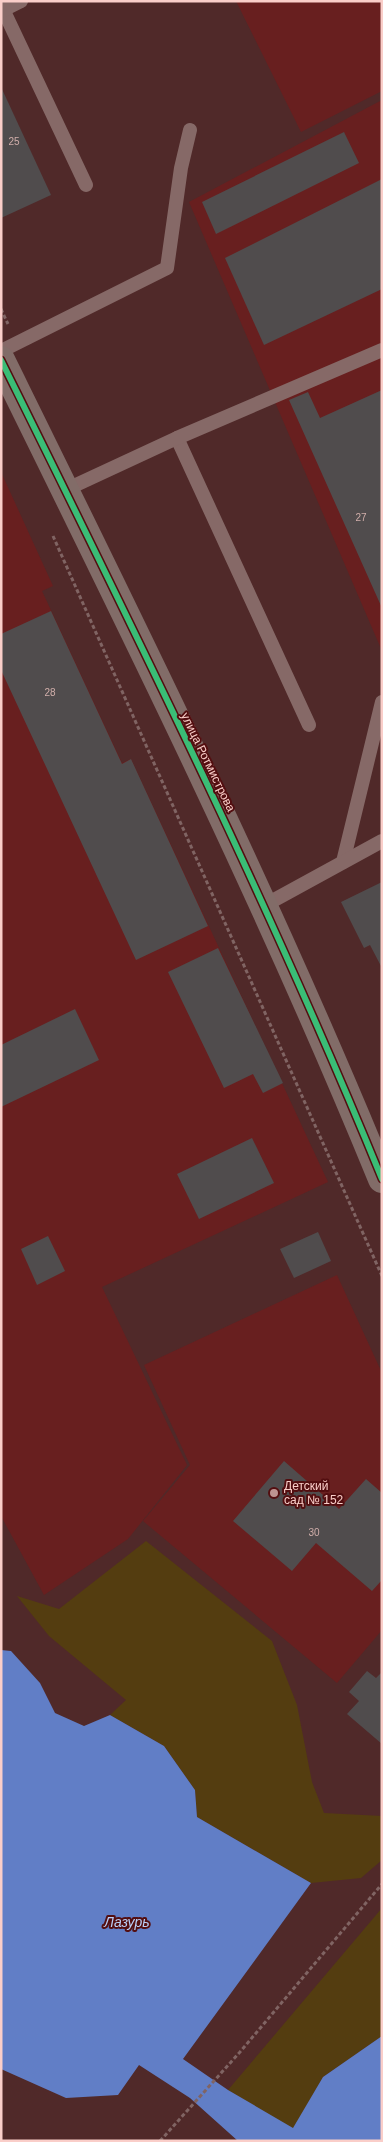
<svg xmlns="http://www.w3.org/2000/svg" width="383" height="2142" font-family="Arial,sans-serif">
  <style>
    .built { fill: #681f1f }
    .green { fill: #543d10 }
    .water { fill: #617ec6 }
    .building { fill: #504c4d }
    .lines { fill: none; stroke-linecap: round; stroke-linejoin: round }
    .path { stroke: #806463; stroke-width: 3; stroke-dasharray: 4 2.5; stroke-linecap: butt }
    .lane { stroke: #866967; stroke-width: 14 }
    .secondary { stroke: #826c68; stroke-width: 28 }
    .cycleway-casing { stroke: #530e10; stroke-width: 9 }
    .cycleway { stroke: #3abd76; stroke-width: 6 }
    .poi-dot { fill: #be9491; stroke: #530e10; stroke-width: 2 }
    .labels { text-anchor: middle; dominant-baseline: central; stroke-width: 4; stroke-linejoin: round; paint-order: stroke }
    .number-label { font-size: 10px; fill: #d0aeaa }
    .street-label { font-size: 12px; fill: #facec9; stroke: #530e10 }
    .poi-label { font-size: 12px; fill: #facec9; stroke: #530e10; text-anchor: start }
    .water-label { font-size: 14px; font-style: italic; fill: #bacff8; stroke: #530e10 }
  </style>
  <rect width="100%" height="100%" fill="#502929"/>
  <!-- built -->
  <g class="built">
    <polygon points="236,1 382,1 382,91 301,132"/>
    <polygon points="382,100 382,651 189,202"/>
    <polygon points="1,472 53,586 42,591 122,763 131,759 328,1182 102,1287 187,1465 128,1539 44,1595 1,1516"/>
    <polygon points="337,1275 382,1373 382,1630 337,1683 143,1521 190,1465 144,1365"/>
  </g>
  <!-- green -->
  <g class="green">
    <polygon points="146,1541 272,1641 297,1705 312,1782 324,1813 382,1816 382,1860 361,1878 311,1883 197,1817 195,1790 164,1746 110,1715 126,1700 49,1636 17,1596 59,1609"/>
    <polygon points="382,1908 382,2036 323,2077 293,2129 228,2090"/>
  </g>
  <!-- water -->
  <polygon class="water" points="1,1650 11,1651 40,1683 55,1713 84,1726 110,1715 164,1746 195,1790 197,1817 311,1883 183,2059 228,2090 293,2128 323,2077 382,2036 382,2141 238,2141 190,2098 139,2065 118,2095 66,2098 1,2069"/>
  <!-- building -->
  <g class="building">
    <polygon points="1,87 51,195 1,218"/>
    <polygon points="344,132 359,163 216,234 202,202"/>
    <polygon points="382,179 382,289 264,345 225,258"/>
    <polygon points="382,390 382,608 289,400 308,392 320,418"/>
    <polygon points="51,611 122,764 131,759 208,926 136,960 1,670 1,634"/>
    <polygon points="382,882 382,968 370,945 364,948 341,902"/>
    <polygon points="218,948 283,1083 263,1093 253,1074 224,1088 168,972"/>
    <polygon points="75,1009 99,1060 1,1107 1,1045"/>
    <polygon points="252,1138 274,1183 199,1219 177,1174"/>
    <polygon points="318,1232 331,1261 294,1278 280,1249"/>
    <polygon points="48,1236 65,1271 37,1285 21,1249"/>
    <polygon points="284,1461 339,1509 366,1479 382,1493 382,1580 372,1591 316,1543 292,1571 233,1521"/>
    <polygon points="367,1671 376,1678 382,1672 382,1744 347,1714 359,1701 349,1692"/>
  </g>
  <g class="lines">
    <!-- path -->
    <g class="path">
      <polyline points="1,309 8,324"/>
      <polyline points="53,536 382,1276"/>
      <polyline points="160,2141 240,2052 382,1884"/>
    </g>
    <!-- lane -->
    <g class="lane">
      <polyline points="1,5 86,185"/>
      <polyline points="1,11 21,1"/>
      <polyline points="1,351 167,268 181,168 190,130"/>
      <polyline points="177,438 309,725"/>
      <polyline points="65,490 177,438 382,350"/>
      <polyline points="343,862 382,702"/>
      <polyline points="265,905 382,841"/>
    </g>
    <!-- secondary -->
    <path class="secondary" d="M1 360C134 630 268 900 382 1179"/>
    <defs>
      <path id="cycleway" d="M1 360C134 630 268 900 382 1179"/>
    </defs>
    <!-- cycleway casing -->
    <use href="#cycleway" class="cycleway-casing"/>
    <!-- cycleway -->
    <use href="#cycleway" class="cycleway"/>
  </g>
  <!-- markers -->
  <circle class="poi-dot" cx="274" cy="1493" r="5"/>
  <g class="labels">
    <!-- number labels -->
    <g class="number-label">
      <text x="14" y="141">25</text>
      <text x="361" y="517">27</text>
      <text x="50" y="692">28</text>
      <text x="314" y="1532">30</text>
    </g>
    <!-- street labels -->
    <g class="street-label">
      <text transform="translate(208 762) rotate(64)">улица Ротмистрова</text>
    </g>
    <!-- poi labels -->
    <g class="poi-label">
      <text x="284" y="1486">Детский<tspan x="284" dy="14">сад № 152</tspan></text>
    </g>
    <!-- water labels -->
    <g class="water-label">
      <text x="127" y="1922">Лазурь</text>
    </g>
  </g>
  <!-- border -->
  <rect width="383" height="2142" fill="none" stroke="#facec9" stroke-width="5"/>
</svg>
